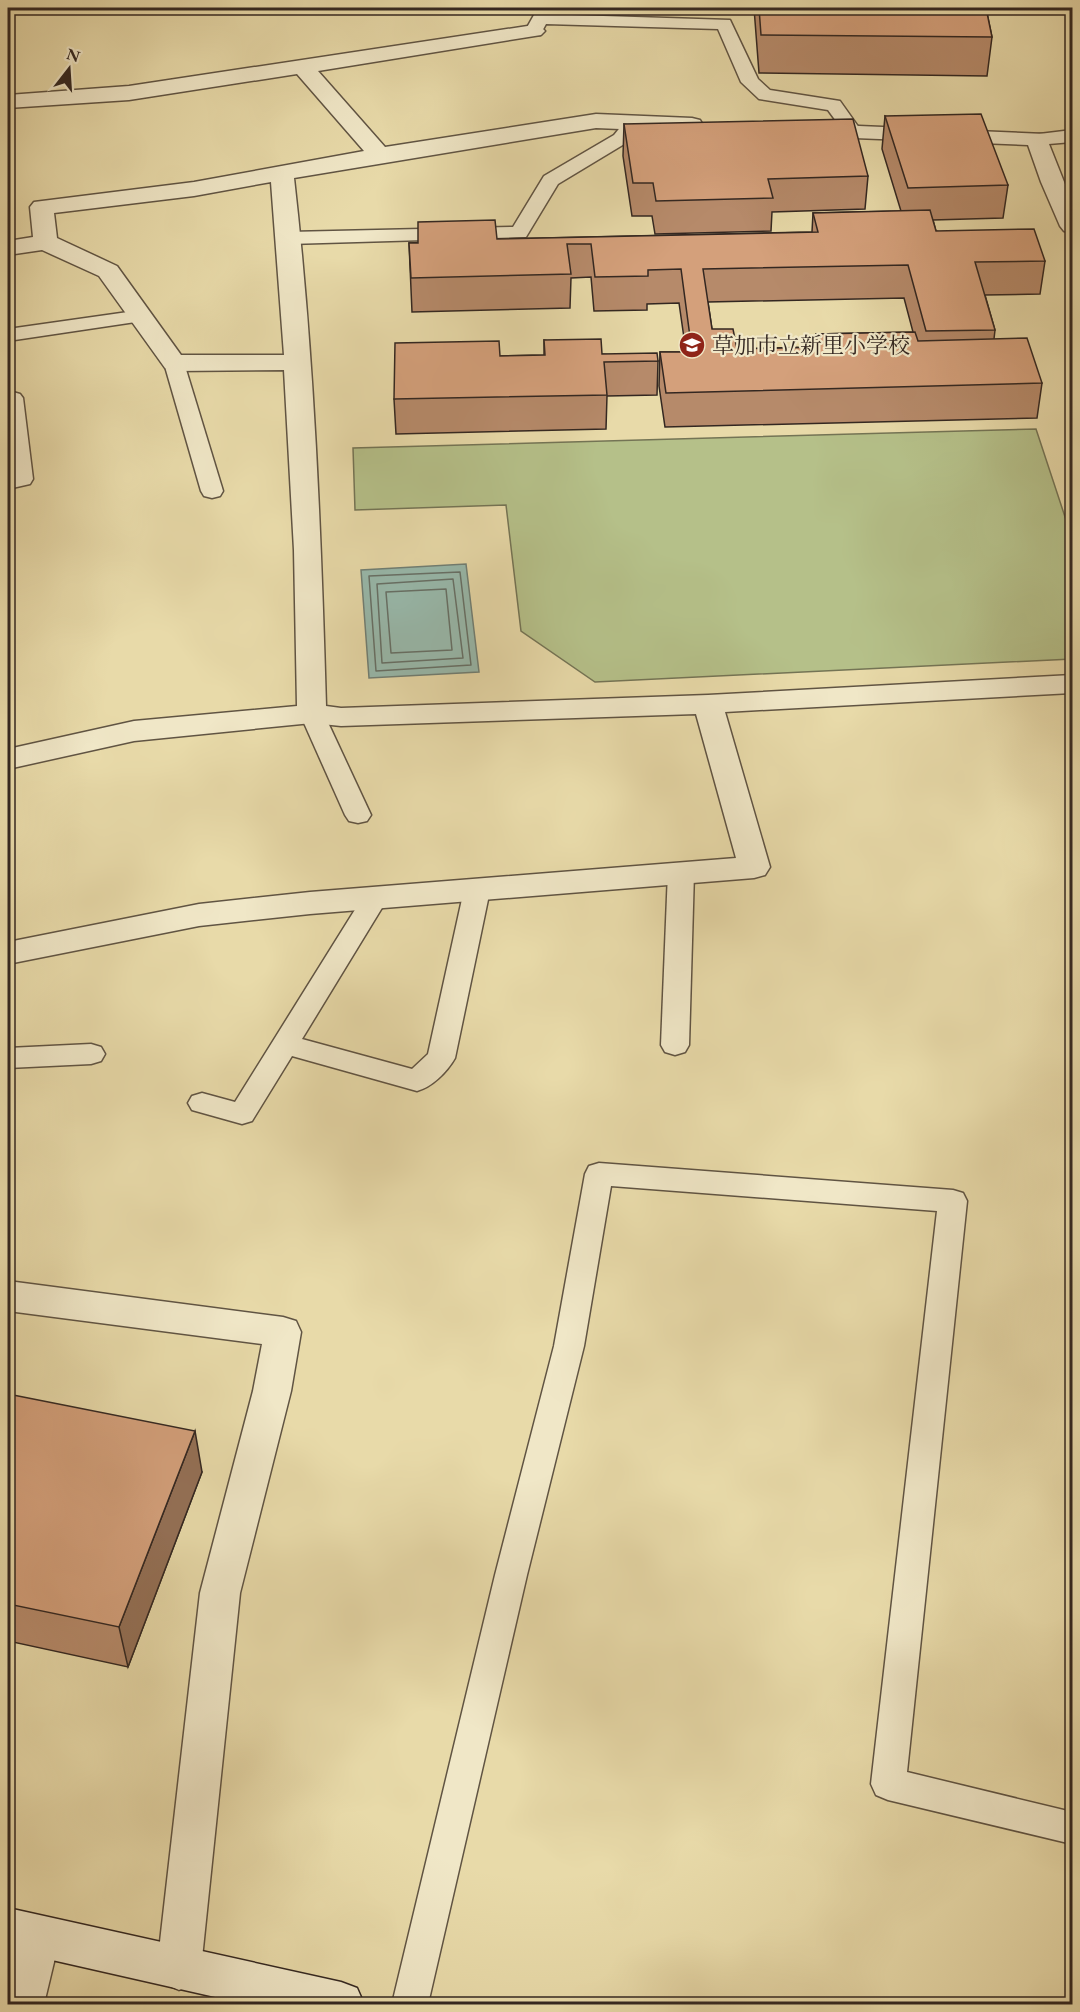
<svg xmlns="http://www.w3.org/2000/svg" width="1080" height="2012" font-family="'EB Garamond','Noto Serif JP',serif">
  <style>
    .green { fill: #b5c089; stroke: #747455; stroke-width: 1.5 }
    .water { fill: #98baad; stroke: #707f75; stroke-width: 1.5 }
    .lines { fill: none; stroke-linecap: round; stroke-linejoin: round }
    .shore { stroke: #667067; stroke-width: 1.5 }
    .service-casing { stroke: #605443; stroke-width: 3 }
    .minor-casing { stroke: #605443; stroke-width: 3 }
    .secondary-casing { stroke: #332721; stroke-width: 3 }
    .service { fill: #f0e7c7; fill-rule: evenodd }
    .minor { fill: #f0e7c7; fill-rule: evenodd }
    .secondary { fill: #f0e7c7; fill-rule: evenodd }
    .wall { fill: #b68a6a; stroke: #332721; stroke-width: 1.5; fill-rule: evenodd }
    .shaded-wall { fill: #947056; stroke: #332721; stroke-width: 1.5 }
    .building { fill: #d4a07b; stroke: #332721; stroke-width: 1.5 }
    .labels { text-anchor: middle; dominant-baseline: central; stroke-width: 4.5; stroke-linejoin: round; paint-order: stroke }
    .far-poi-label { font-size: 22px; fill: #332721; stroke: #f0e7c7; text-anchor: start }
  </style>
  <rect width="100%" height="100%" fill="#e8daa9"/>
  <filter id="stains"><feTurbulence type="fractalNoise" baseFrequency=".00333" numOctaves="4"/><feColorMatrix values="0 0 0 0 .2 0 0 0 0 .09 0 0 0 0 .02 0 0 0 .5 -.17"/></filter>
  <radialGradient id="worn" r=".72"><stop offset=".6" stop-color="#630" stop-opacity="0"/><stop offset="1" stop-color="#630" stop-opacity=".3"/></radialGradient>
  <!-- green -->
  <polygon class="green" points="1036,429 1072,538 1072,659 595,682 521,631 506,505 355,510 353,448"/>
  <!-- water -->
  <polygon class="water" points="466,564 479,672 369,678 361,570"/>
  <g class="lines">
    <!-- shore -->
    <g class="shore">
      <polygon points="460,572 471,665 376,671 369,576"/>
      <polygon points="453,579 463,658 382,663 377,584"/>
      <polygon points="446,589 452,650 391,653 386,592"/>
    </g>
    <defs>
      <g id="service">
        <polygon points="540,14 730,20 758,79 770,90 840,101 862,132 859,136 847,136 828,110 759,99 741,82 718,29 546,24 540,35 528,35 525,31 534,15"/>
        <polygon points="633,118 639,119 642,123 626,143 558,184 526,237 289,244 282,242 279,238 282,234 289,232 513,227 544,176 614,135 627,119"/>
        <polygon points="1072,130 1072,142 1037,145 1031,143 1028,139 1031,135"/>
        <polygon points="142,310 149,312 152,316 149,320 8,341 8,329"/>
        <polygon points="174,357 181,359 184,363 223,491 220,496 212,498 204,496 201,491 164,363 167,359"/>
        <polygon points="13,392 20,394 23,398 33,479 30,484 8,489 8,476 11,475 8,445 8,393"/>
        <polygon points="312,706 321,709 324,714 371,815 367,821 358,823 349,821 345,815 300,714 303,709"/>
        <polygon points="681,863 690,866 694,872 689,1045 685,1052 675,1055 665,1052 661,1045 668,872 672,866"/>
        <path d="M477 881 486 884 490 890 455 1058C447 1072 432 1087 417 1091L292 1056 252 1121 242 1124 192 1110 188 1103 192 1096 202 1093 235 1102 366 892 375 889 384 892 388 898 302 1039 412 1069 428 1054 464 890 468 884Z"/>
        <polygon points="91,1044 101,1047 105,1054 101,1061 91,1064 8,1068 8,1048"/>
        <polygon points="599,1163 953,1190 963,1193 967,1201 907,1772 1072,1812 1072,1844 888,1800 876,1795 871,1784 937,1211 611,1186 584,1346 527,1575 428,2004 392,2004 495,1575 554,1346 585,1174 589,1166"/>
      </g>
      <g id="minor">
        <path d="M534 25 541 27 545 31 541 35 318 71 385 147 596 114 692 118 700 120 703 125 700 130 692 132 596 128 294 178C314 353 321 530 326 706L341 708 708 695 1072 675V693L725 712 770 867 765 875 754 878 310 914 199 926 8 964V942L199 904 310 892 736 858 696 714 341 726 312 723 134 741 8 769V749L134 721 297 706 294 550 284 370 174 371 165 368 99 276 42 250 8 255V241L33 237 30 207 34 202 194 182 364 151 297 74 129 100 8 108V95L129 86ZM271 182 284 355H181L117 266 57 238 54 213 194 196Z"/>
        <polygon points="812,124 1045,134 1072,202 1072,233 1064,231 1060,226 1041,182 1028,145 804,136 801,131 804,126"/>
        <polygon points="8,1281 283,1317 296,1321 301,1332 291,1391 240,1593 201,1968 195,1983 179,1990 163,1983 157,1968 200,1593 253,1391 262,1344 8,1311"/>
        <path d="M38 1916 54 1922 60 1937 44 2004H8C8 1973 10 1951 22 1922Z"/>
      </g>
      <polygon id="secondary" points="8,1908 341,1982 357,1988 364,2004 246,2004 8,1950"/>
    </defs>
    <!-- service casing -->
    <use href="#service" class="service-casing"/>
    <!-- minor casing -->
    <use href="#minor" class="minor-casing"/>
    <!-- secondary casing -->
    <use href="#secondary" class="secondary-casing"/>
    <!-- service -->
    <use href="#service" class="service"/>
    <!-- minor -->
    <use href="#minor" class="minor"/>
    <!-- secondary -->
    <use href="#secondary" class="secondary"/>
  </g>
  <!-- wall -->
  <g class="wall">
    <polygon points="754,8 986,8 992,37 987,76 759,73"/>
    <path d="M885 116 1008 185 1003 218 933 220 936 231 1045 261 1040 294 985 295 995 330 994 339 1042 383 1037 418 665 427 659 386 660 352H686L679 303 647 304V310L594 311 591 277 571 278 570 308 412 312 409 243 497 239 812 232 813 213 901 211 882 149ZM904 298 913 332 816 334 814 347 737 349 712 329 708 302Z"/>
    <polygon points="624,124 868,176 865,209 772,212 771,231 655,234 652,216 632,216 623,156"/>
    <polygon points="544,340 602,354 658,361 657,395 607,396 606,429 396,434 394,399 500,356 544,355"/>
    <polygon points="8,1394 202,1472 128,1667 8,1641"/>
  </g>
  <!-- shaded-wall -->
  <polygon class="shaded-wall" points="195,1431 202,1472 128,1667 119,1627"/>
  <!-- building -->
  <g class="building">
    <polygon points="759,8 986,8 992,37 761,35"/>
    <polygon points="981,114 1008,185 908,188 885,116"/>
    <polygon points="853,119 868,176 768,179 773,198 656,201 653,183 633,183 624,124"/>
    <polygon points="930,210 936,231 1034,229 1045,261 975,262 995,330 926,331 908,265 703,269 712,329 733,329 737,349 819,347 816,334 915,332 918,341 1027,338 1042,383 666,393 660,352 692,352 681,269 648,270 648,276 595,277 591,244 567,244 571,274 411,278 409,243 418,243 418,222 495,220 497,239 818,232 813,213"/>
    <polygon points="601,339 602,354 657,353 658,361 604,362 607,395 394,399 395,343 499,341 500,356 545,355 544,340"/>
    <polygon points="8,1394 195,1431 119,1627 8,1604"/>
  </g>
  <!-- icons -->
  <defs>
    <symbol id="school-disc" viewBox="-11 -11 22 22"><circle r="9.5" fill="#8f2418" stroke="#f0e7c7"/><path d="M0-5L7-2L0 1L-7-2ZM-4 1L0 2.5L4 1V4Q0 6-4 4Z" fill="#fff"/></symbol>
  </defs>
  <g fill-rule="evenodd">
    <use href="#school-disc" x="677" y="330" width="30" height="30"/>
  </g>
  <g class="labels">
    <!-- far-poi labels -->
    <g class="far-poi-label">
      <text x="712" y="345">草加市立新里小学校</text>
    </g>
  </g>
  <!-- margin -->
  <rect width="1080" height="2012" fill="none" stroke="#e8daa9" stroke-width="30"/>
  <rect x="9" y="9" width="1062" height="1994" fill="none" stroke="#332721" stroke-width="3"/>
  <rect x="15" y="15" width="1050" height="1982" fill="none" stroke="#332721" stroke-width="1.5"/>
  <!-- north arrow -->
  <g transform="translate(69 69) rotate(17)" stroke="#f0e7c7" stroke-width="4.5" paint-order="stroke">
  <path d="M0-4.5L10 22L0 15L-10 22Z" fill="#332721"/>
  <text y="-9" font-size="16" font-weight="bold" text-anchor="middle" fill="#332721">N</text>
  </g>
  <rect width="100%" height="100%" filter="url(#stains)"/>
  <rect width="100%" height="100%" fill="url(#worn)"/>
</svg>
